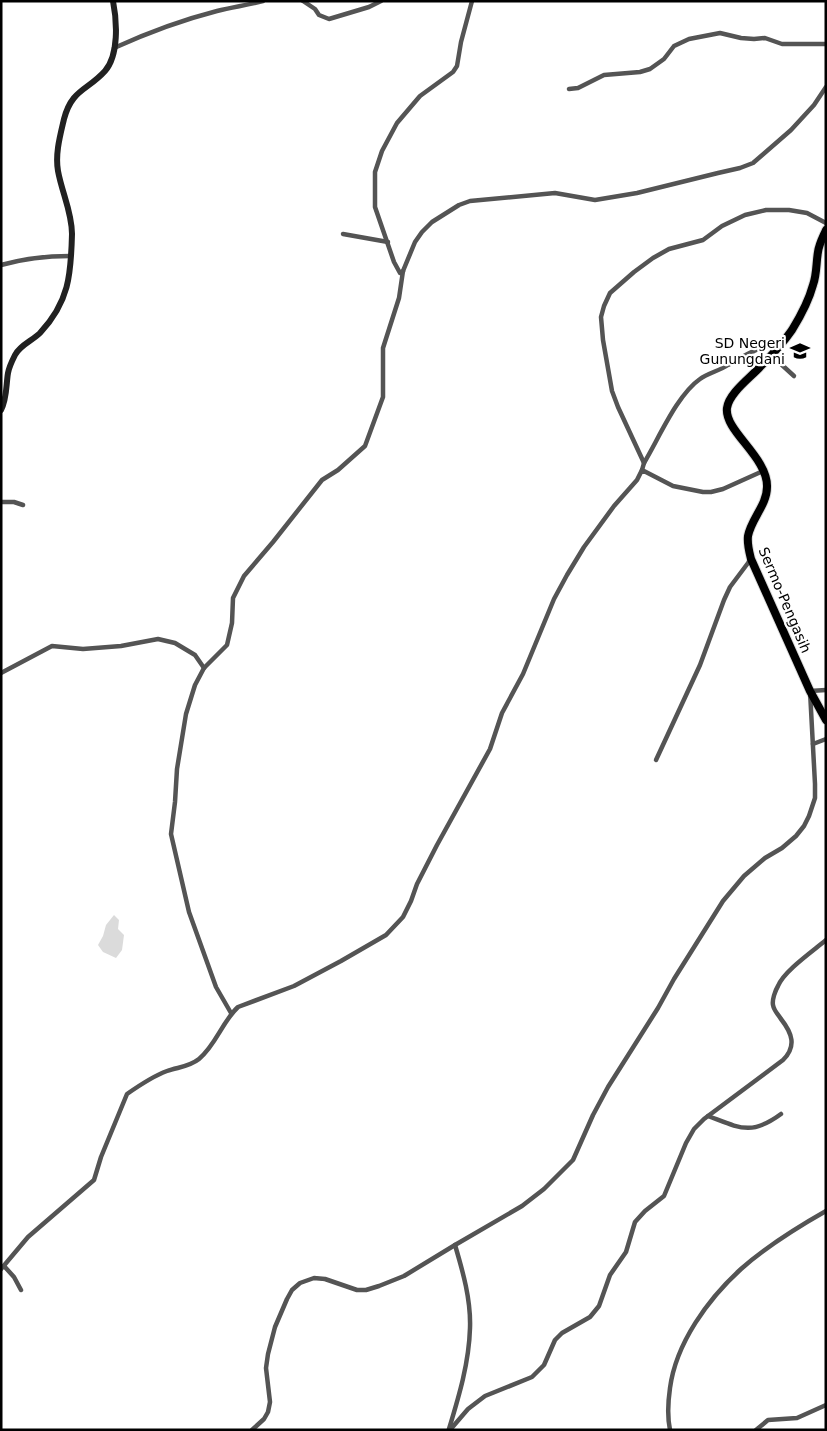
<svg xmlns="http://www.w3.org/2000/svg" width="827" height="1431" font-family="'DejaVu Sans',sans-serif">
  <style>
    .green { fill: #dbdbdb }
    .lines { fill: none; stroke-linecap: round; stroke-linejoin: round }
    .primary-casing { stroke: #dbdbdb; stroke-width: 10 }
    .street { stroke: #545454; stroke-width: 4.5 }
    .secondary { stroke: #212121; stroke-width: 6 }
    .primary { stroke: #000; stroke-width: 8 }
    .labels { text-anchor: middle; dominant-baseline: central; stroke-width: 4.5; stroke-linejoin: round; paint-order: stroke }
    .poi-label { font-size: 14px; fill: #000; stroke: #fff; text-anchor: end }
    .street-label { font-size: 14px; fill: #000; stroke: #fff }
  </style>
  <rect width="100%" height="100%" fill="#fff"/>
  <!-- green -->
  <polygon class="green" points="114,915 119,920 118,929 124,935 122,950 116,958 103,952 98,945 103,936 106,925"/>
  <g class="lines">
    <defs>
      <path id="primary" d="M826 230C823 237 819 244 818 252 816 263 817 274 813 285 809 300 800 317 792 330 783 343 771 356 760 367 750 378 729 393 727 408 724 431 768 457 767 487 767 505 751 519 748 536 747 544 749 551 751 559L810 691 826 720"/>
    </defs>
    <!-- primary casing -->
    <use href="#primary" class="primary-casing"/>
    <!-- street -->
    <g class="street">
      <polyline points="303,1 315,9 319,15 329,19 369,7 381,1"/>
      <path d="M114 48C147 33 182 20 217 11 233 7 248 5 263 1"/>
      <polyline points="569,89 578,88 604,75 640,72 650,69 664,59 674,46 689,39 720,33 741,38 754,39 765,38 782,44 826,44"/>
      <polyline points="343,234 388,242"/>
      <path d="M1 265C26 258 45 256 70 256"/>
      <polyline points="403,271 400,273 394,262 375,207 375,172 382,151 397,123 420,96 453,72 457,66 461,42 472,1"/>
      <polyline points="771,355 794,376"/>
      <path d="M644 463C659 438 677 395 700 379 708 373 719 371 728 365 746 355 761 345 781 343"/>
      <polyline points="642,470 644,463 618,407 612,391 603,340 601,317 604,306 610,293 634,272 653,258 669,249 703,240 722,226 745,215 766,210 789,210 807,213 826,223"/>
      <polyline points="1,502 14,502 23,505"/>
      <polyline points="1,673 52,646 83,649 121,646 158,639 175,643 195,655 204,668"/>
      <polyline points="813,744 826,739"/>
      <polyline points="656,760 700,665 724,600 730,587 751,559"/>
      <polyline points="231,1013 216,987 189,912 171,834 175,802 177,769 186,714 195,685 204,668 227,645 232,623 233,598 244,576 273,542 322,480 338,470 365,446 383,397 383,348 399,298 403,271 415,242 422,232 432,222 459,205 470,201 555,193 595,200 637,193 718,173 740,168 753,163 791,130 814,105 826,87"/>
      <path d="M708 1116C740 1128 751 1136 781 1114"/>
      <polyline points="4,1266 14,1277 21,1290"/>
      <path d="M1 1269 28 1237 94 1180 101 1157 127 1094C137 1087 156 1075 167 1071 178 1067 189 1067 199 1059 216 1045 222 1022 238 1007L294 986 341 961 386 935 403 917 411 901 417 884 437 845 490 749 502 713 523 674 554 599 567 575 584 547 614 506 637 480 642 470 673 486 703 492H711L723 489 763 471"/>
      <path d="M449 1429C459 1396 469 1363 470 1328 471 1300 463 1272 455 1245"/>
      <polyline points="252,1430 264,1419 268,1412 270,1402 266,1368 268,1354 275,1327 287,1299 292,1290 300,1283 314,1278 325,1279 357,1290 366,1290 379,1286 404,1276 455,1245 522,1206 544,1189 573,1160 593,1115 608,1087 658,1008 674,979 723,901 744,876 765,858 782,848 796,836 804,826 809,816 815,798 815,784 810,691 826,690"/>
      <path d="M450 1430 468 1409 485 1396 532 1377 544 1365 555 1340 562 1333 590 1317 599 1306 610 1275 626 1252 635 1222 645 1211 664 1196 686 1143 694 1129 704 1119 783 1060C797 1046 792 1033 781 1019 778 1014 774 1011 773 1005 772 1000 775 991 778 986 784 971 813 951 826 940"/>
      <path d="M670 1430C667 1416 668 1402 670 1388 676 1343 708 1299 741 1269 767 1246 796 1228 826 1211"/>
      <polyline points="756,1430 768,1420 797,1418 826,1405"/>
    </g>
    <!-- secondary -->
    <path class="secondary" d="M1 410C7 399 6 385 8 373 9 367 12 361 15 355 20 345 32 341 40 333 69 302 71 275 72 234 72 212 62 193 58 171 55 154 60 136 64 119 72 89 87 91 105 71 119 55 117 21 113 1"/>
    <!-- primary -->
    <use href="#primary" class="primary"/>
  </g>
  <!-- icons -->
  <defs>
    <symbol id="school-bare" viewBox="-9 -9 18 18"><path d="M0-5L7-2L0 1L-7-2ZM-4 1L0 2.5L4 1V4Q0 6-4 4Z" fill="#000" stroke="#fff" stroke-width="2.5" paint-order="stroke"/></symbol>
  </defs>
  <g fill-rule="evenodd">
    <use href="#school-bare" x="786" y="337" width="28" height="28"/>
  </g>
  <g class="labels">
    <!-- poi labels -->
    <g class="poi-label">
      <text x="785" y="343">SD Negeri<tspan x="785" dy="16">Gunungdani</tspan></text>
    </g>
    <!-- street labels -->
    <g class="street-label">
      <text transform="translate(785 600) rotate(67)">Sermo-Pengasih</text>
    </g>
  </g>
  <!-- border -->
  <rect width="827" height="1431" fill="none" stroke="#000000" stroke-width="5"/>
</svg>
